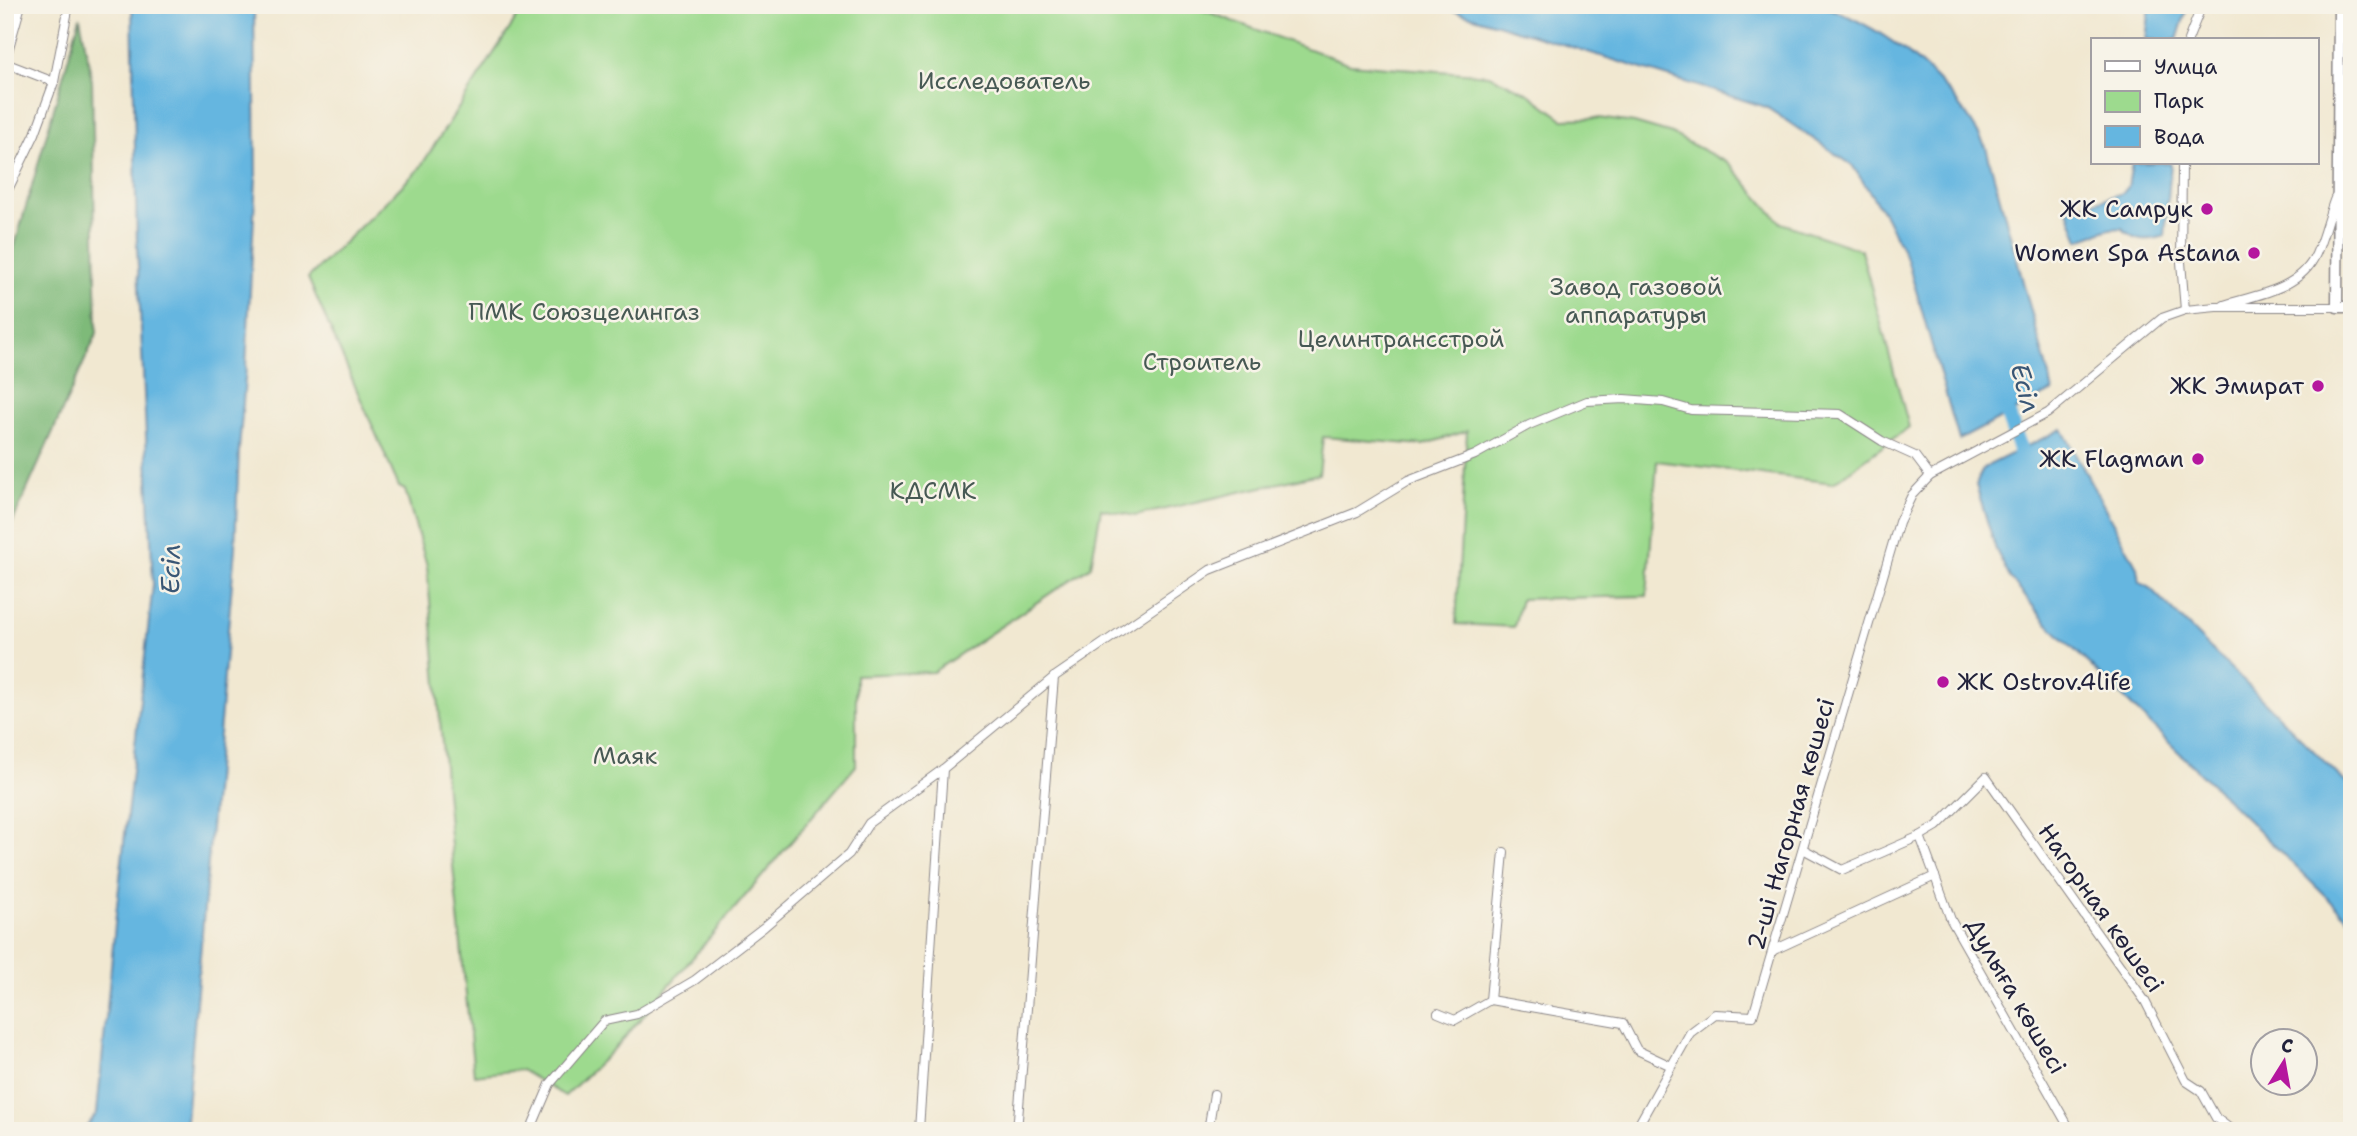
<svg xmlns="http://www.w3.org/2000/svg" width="2357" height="1136" font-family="'Shantell Sans',sans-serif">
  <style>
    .green { fill: #9dda8e; stroke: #607e64; stroke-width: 2 }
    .forest { fill: #7eba79; stroke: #506e5a; stroke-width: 2 }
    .water { fill: #65b6e0; stroke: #446c8e; stroke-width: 2 }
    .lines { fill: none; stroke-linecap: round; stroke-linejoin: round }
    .river { stroke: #65b6e0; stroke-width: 16 }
    .street-casing { stroke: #8a8586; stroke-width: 10 }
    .secondary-casing { stroke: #8a8586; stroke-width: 13 }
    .street { stroke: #fff; stroke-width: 8 }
    .secondary { stroke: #fff; stroke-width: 10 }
    .poi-dot { fill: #b5179e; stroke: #f7f3e8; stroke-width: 2.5 }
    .labels { text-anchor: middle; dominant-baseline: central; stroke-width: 5; stroke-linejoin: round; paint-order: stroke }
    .park-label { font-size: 24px; fill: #475954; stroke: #f7f3e8 }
    .poi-label { font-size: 24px; fill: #22223b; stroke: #f7f3e8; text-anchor: end }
    .street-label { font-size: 24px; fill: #22223b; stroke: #f7f3e8 }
    .water-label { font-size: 26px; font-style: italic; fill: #395675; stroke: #f7f3e8 }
  </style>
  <rect width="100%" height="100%" fill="#f7f3e8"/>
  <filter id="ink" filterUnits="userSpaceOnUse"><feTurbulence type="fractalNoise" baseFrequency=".0143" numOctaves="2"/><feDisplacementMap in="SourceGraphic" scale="14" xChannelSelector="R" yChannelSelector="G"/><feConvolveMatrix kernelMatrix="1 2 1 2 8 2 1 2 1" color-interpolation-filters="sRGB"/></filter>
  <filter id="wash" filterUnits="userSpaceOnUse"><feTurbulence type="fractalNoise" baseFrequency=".00686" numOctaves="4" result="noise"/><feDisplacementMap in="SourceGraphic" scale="28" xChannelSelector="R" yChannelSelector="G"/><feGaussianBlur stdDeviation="1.57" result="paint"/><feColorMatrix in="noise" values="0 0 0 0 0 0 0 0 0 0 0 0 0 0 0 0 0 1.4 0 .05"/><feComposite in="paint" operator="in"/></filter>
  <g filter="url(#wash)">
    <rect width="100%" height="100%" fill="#f1e8d1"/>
    <!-- green -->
    <polygon class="green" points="525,5 1172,5 1200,9 1350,64 1489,75 1526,92 1563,119 1598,118 1634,123 1672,134 1730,164 1781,223 1861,250 1909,427 1833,483 1657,461 1647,596 1521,599 1514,627 1456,624 1467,431 1423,445 1323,437 1319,474 1135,516 1101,509 1091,566 933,672 856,675 856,766 619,1044 565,1096 521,1070 474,1075 449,826 427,566 405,490 399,487 308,278 419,169"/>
    <!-- forest -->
    <polygon class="forest" points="80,17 92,81 97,333 5,539 5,280"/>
    <!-- water -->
    <g class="water">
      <polygon points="132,5 254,5 256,178 246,367 239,450 235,548 185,1131 83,1131 97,1113 116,914 153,584 137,246"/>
      <path d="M1435 5H1821C1893 31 1950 80 1986 147L2053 391 1959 440 1907 259 1886 217 1852 165 1766 107Z"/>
      <polygon points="2150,5 2188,5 2177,40 2146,40"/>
      <path d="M2132 163H2171L2165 236C2148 241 2135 242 2122 228L2110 229 2079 240 2068 210 2123 193 2128 187Z"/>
      <polygon points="2062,429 2137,567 2139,582 2149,587 2352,789 2352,922 2045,621 2010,578 1996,550 1976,485 1983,468"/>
    </g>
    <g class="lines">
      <!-- river -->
      <polyline class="river" points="2002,398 2027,470"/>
    </g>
  </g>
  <g filter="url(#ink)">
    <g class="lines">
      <defs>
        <g id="street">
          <polyline points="2339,24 2352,24"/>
          <polyline points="2188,40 2202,5"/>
          <polyline points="5,62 21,5"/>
          <polyline points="5,63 54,82"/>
          <polyline points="2339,84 2352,84"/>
          <polyline points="2182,163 2181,262 2185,310"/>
          <polyline points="5,196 35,134 54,82 69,5"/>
          <path d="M2224 305C2256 295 2301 289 2316 254 2324 236 2328 216 2335 198"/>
          <polyline points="1920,836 1937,826 1986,777 2145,1001 2186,1081 2201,1091 2216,1118 2233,1131"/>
          <polyline points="1803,849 1842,870 1920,836 1951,920 2071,1131"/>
          <polyline points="1774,950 1935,876"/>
          <polyline points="1490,1000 1504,852"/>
          <polyline points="1438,1013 1455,1020 1490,1000 1623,1023 1637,1050 1669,1065"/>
          <polyline points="919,1130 943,769"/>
          <polyline points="530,1131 550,1084 604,1021 637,1014 695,980 764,927 849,854 869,823 943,769 1054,677 1210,570 1357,512 1408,481 1475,455 1529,425 1587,401 1624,399 1663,402 1691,410 1840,414 1882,441 1915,456 1930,476"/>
          <polyline points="1017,1131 1054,677"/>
          <polyline points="1208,1131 1214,1094"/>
          <polyline points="1635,1131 1690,1033 1715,1014 1753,1016 1899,522 1912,495 1930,476 2048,413 2162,318 2185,310 2216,307 2337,307"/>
        </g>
        <g id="secondary">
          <polyline points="2339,5 2337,307 2352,307"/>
          <polyline points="2339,205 2352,231"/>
        </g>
      </defs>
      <!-- street casing -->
      <use href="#street" class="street-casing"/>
      <!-- secondary casing -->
      <use href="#secondary" class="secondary-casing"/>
      <!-- street -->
      <use href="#street" class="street"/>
      <!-- secondary -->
      <use href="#secondary" class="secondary"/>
    </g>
  </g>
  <!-- markers -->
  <g class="poi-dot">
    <circle cx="2207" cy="209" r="7"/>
    <circle cx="2254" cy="253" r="7"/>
    <circle cx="2318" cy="386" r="7"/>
    <circle cx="2198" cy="459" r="7"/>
    <circle cx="1943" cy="682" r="7"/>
  </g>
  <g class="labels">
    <!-- park labels -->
    <g class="park-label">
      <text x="1004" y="81">Исследователь</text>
      <text x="1636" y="287">Завод газовой<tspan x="1636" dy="28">аппаратуры</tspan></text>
      <text x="584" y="312">ПМК Союзцелингаз</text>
      <text x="1401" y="339">Целинтрансстрой</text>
      <text x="1202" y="362">Строитель</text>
      <text x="933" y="491">КДСМК</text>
      <text x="625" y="756">Маяк</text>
    </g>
    <!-- poi labels -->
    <g class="poi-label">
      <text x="2193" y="209">ЖК Самрук</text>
      <text x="2240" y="253">Women Spa Astana</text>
      <text x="2304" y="386">ЖК Эмират</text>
      <text x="2184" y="459">ЖК Flagman</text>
      <text x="1957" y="682" text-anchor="start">ЖК Ostrov.4life</text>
    </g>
    <!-- street labels -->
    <g class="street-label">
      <text transform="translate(1791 824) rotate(-74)">2-ші Нагорная көшесі</text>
      <text transform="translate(2101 908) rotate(55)">Нагорная көшесі</text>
      <text transform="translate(2016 996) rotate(60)">Дулыға көшесі</text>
    </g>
    <!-- water labels -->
    <g class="water-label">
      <text transform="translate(2026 388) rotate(75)">Есіл</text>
      <text transform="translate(170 569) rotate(-89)">Есіл</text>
    </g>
  </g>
  <!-- margin -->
  <rect width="2357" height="1136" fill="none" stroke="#f7f3e8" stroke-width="28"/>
  <!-- legend -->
  <rect x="2091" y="38" width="228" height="126" fill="#f7f3e8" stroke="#a29fa3" stroke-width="2"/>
  <rect x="2105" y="61" width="35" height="10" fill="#ffffff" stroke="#a29fa3" stroke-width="2"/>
  <text x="2154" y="74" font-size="21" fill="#22223b">Улица</text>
  <rect x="2105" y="91" width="35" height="21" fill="#9dda8e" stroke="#a29fa3" stroke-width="2"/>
  <text x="2154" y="108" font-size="21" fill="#22223b">Парк</text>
  <rect x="2105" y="126" width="35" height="21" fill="#65b6e0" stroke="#a29fa3" stroke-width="2"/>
  <text x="2154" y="144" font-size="21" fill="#22223b">Вода</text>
  <!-- north arrow -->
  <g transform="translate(2284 1062) rotate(11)"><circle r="33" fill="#f7f3e8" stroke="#a29fa3" stroke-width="2"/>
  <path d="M0-5L12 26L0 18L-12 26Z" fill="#b5179e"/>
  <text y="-10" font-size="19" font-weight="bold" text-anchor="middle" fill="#22223b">С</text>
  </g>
</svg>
